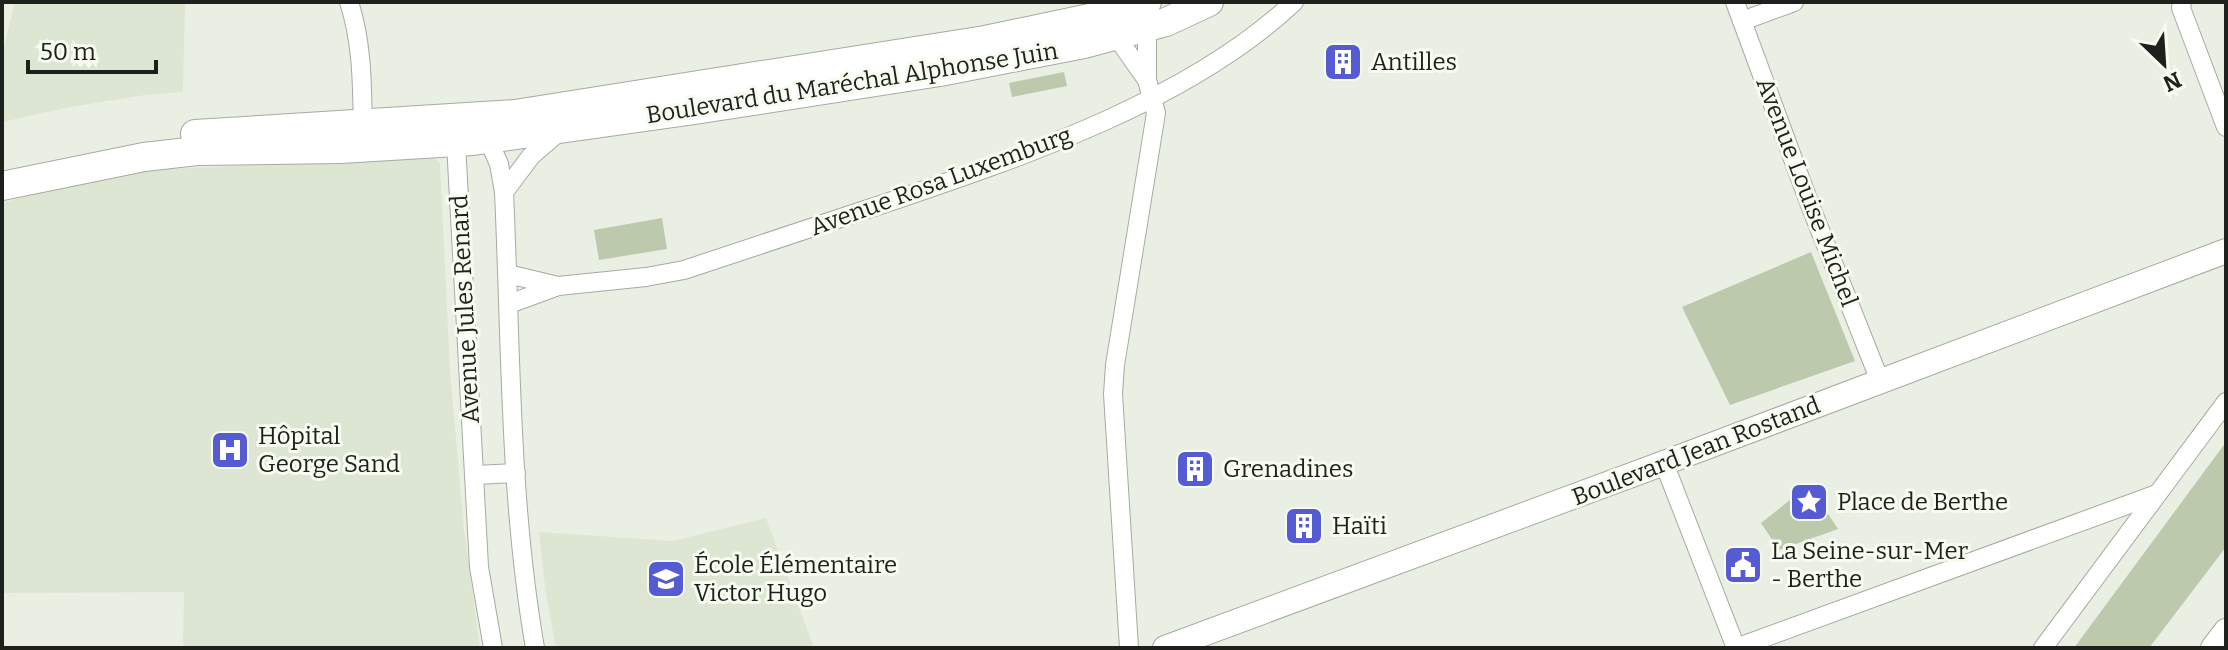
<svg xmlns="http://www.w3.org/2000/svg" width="2228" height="650" font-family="Bitter,serif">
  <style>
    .built { fill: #dde5d3 }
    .green { fill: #bdc9ac }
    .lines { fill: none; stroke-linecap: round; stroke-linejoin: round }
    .street-casing { stroke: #a6aba0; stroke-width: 20 }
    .secondary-casing { stroke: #a6aba0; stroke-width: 26 }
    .primary-casing { stroke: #a6aba0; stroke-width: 30 }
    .street { stroke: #fff; stroke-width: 18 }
    .secondary { stroke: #fff; stroke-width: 24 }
    .primary { stroke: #fff; stroke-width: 28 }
    .labels { text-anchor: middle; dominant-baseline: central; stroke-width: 6; stroke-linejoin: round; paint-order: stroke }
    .poi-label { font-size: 24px; fill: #1e201c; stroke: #f7fcf1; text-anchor: start }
    .street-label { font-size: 24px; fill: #1e201c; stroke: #f7fcf1 }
  </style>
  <rect width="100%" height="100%" fill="#eaefe3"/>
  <!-- built -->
  <g class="built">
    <polygon points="15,2 185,2 183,92 145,95 70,107 2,122 2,56"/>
    <polygon points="433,156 440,164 450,371 464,530 480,648 183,648 184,592 2,593 2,203 73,184 151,170"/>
    <polygon points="766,518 814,648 556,648 546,594 539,532 673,541"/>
  </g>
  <!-- green -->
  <g class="green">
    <polygon points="1064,72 1067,86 1012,97 1009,83"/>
    <polygon points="662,218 667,249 599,260 594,230"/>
    <polygon points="1811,252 1855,361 1730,405 1682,307"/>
    <polygon points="2226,442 2226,547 2149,648 2074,648"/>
    <polygon points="1809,485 1838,529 1779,550 1761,523"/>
  </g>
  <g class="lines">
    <defs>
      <g id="street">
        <path d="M349 2C363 45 362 88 363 134"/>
        <polyline points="1735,2 1810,205 1880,381"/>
        <polyline points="2182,2 2181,8 2226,127"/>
        <polyline points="1742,21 1794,2"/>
        <polyline points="1147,28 1147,80"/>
        <polyline points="1116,36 1147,80 1156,113 1115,365 1113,394 1129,648"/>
        <polyline points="488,139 499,164 504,192"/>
        <polyline points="456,143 479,567 493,648"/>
        <polyline points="508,274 558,286"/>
        <path d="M509 304 558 286 646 277 684 270C755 247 826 223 898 199 1030 154 1191 99 1294 2"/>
        <polyline points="1664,463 1736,648 2157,494"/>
        <polyline points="476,475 516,473"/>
        <path d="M535 648C509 498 511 343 504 192L531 156 560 131"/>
        <polyline points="2043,648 2226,402"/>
      </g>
      <g id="secondary">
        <polyline points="1165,648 1664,463 2226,251"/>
        <polyline points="2213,648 2226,631"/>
      </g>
      <g id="primary">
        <polyline points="195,134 515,114 985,40 1090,18 1147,2"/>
        <polyline points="2,186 144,157 197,151 340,149 473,141 688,111 940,72 1084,44 1166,22 1209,2"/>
      </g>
    </defs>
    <!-- street casing -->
    <use href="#street" class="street-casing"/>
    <!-- secondary casing -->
    <use href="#secondary" class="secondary-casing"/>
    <!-- primary casing -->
    <use href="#primary" class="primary-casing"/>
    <!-- street -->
    <use href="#street" class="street"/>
    <!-- secondary -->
    <use href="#secondary" class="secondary"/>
    <!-- primary -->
    <use href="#primary" class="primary"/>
  </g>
  <!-- icons -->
  <defs>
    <symbol id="building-square" viewBox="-11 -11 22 22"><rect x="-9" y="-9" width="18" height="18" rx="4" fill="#555cd3" stroke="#f7fcf1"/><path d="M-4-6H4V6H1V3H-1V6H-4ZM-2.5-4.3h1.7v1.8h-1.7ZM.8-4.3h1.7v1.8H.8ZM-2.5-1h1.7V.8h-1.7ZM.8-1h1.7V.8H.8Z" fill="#fff"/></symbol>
    <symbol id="hospital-square" viewBox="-11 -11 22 22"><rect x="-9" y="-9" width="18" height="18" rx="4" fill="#555cd3" stroke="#f7fcf1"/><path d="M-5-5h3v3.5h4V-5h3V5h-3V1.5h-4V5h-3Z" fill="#fff"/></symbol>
    <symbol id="sight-square" viewBox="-11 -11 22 22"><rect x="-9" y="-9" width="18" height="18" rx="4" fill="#555cd3" stroke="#f7fcf1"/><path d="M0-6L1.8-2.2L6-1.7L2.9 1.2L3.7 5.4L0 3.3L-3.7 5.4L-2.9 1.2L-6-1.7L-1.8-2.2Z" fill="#fff"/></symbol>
    <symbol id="civic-square" viewBox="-11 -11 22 22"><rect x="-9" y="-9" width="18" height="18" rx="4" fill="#555cd3" stroke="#f7fcf1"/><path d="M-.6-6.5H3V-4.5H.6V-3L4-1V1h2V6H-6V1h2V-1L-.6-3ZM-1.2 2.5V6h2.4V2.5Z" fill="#fff"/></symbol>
    <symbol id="school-square" viewBox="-11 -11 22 22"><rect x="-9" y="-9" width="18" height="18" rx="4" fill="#555cd3" stroke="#f7fcf1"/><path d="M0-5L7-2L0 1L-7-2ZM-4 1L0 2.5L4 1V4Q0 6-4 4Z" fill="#fff"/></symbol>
  </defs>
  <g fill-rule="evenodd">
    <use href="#building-square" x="1321" y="40" width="44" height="44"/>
    <use href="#hospital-square" x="208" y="428" width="44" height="44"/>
    <use href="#building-square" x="1173" y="447" width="44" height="44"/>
    <use href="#sight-square" x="1787" y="480" width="44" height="44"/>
    <use href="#building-square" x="1282" y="504" width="44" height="44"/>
    <use href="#civic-square" x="1721" y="543" width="44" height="44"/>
    <use href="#school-square" x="644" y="557" width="44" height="44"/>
  </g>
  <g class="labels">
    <!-- poi labels -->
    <g class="poi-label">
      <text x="1371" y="62">Antilles</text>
      <text x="258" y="436">Hôpital<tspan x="258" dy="28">George Sand</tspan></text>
      <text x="1223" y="469">Grenadines</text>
      <text x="1837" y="502">Place de Berthe</text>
      <text x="1332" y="526">Haïti</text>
      <text x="1771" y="551">La Seine-sur-Mer<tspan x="1771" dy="28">- Berthe</tspan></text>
      <text x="694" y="565">École Élémentaire<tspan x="694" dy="28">Victor Hugo</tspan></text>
    </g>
    <!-- street labels -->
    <g class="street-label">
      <text transform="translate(852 83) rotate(-9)">Boulevard du Maréchal Alphonse Juin</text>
      <text transform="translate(941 181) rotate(-20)">Avenue Rosa Luxemburg</text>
      <text transform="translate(1807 192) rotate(69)">Avenue Louise Michel</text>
      <text transform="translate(465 309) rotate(-93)">Avenue Jules Renard</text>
      <text transform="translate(1696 451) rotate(-21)">Boulevard Jean Rostand</text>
    </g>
  </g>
  <!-- border -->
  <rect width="2228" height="650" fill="none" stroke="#1e201c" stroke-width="8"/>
  <!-- north arrow -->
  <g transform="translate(2164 64) rotate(155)" stroke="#f7fcf1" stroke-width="6" paint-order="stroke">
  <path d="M0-6L14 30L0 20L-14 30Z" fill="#1e201c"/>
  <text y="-12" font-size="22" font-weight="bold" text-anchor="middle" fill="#1e201c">N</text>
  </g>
  <!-- scale -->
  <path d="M28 60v12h128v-12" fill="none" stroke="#1e201c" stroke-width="4"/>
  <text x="40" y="60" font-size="24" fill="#1e201c" stroke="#f7fcf1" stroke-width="6" paint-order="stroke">50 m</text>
</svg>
